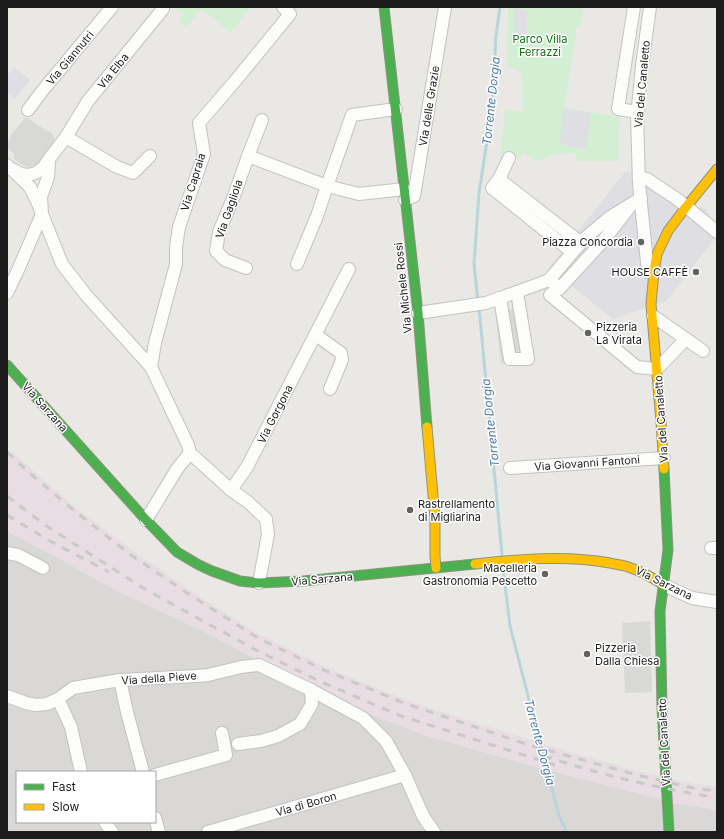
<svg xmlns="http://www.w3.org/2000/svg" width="724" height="839" font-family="Inter,sans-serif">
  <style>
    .residential { fill: #d9d8d6; fill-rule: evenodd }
    .industrial { fill: #e7dde3 }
    .religious { fill: #d8d8d6 }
    .park { fill: #d3efd3 }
    .plaza { fill: #dfdee3 }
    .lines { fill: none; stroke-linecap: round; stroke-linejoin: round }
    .stream { stroke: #b9d5dc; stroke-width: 3 }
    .street-casing { stroke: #c3c2c1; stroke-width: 14 }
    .fast-casing { stroke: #91927e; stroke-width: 11 }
    .slow-casing { stroke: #91927e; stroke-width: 11 }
    .street { stroke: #fcfcfb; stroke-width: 12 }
    .fast { stroke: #4caf50; stroke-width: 9 }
    .slow { stroke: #ffc107; stroke-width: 9 }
    .rail { stroke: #c9c9c8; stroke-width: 3; stroke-dasharray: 8 8; stroke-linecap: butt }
    .poi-dot { fill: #646362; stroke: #fff; stroke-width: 1.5 }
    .labels { text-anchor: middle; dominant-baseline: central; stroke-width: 3; stroke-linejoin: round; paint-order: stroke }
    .park-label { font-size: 11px; fill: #117218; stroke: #fff }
    .street-label { font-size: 11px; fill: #1c1c1c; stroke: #fff }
    .poi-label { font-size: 11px; fill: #1c1c1c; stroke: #fff; text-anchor: end }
    .water-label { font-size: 12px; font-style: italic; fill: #4e7aa5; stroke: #fff }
  </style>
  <rect width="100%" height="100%" fill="#eae8e5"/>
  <!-- residential -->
  <path class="residential" d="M7 531 58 558 117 591 201 630 297 681 344 703 380 718 424 735 526 764 675 803 717 810V832H7ZM17 772H155V822H17Z"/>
  <!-- industrial -->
  <polygon class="industrial" points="12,452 75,507 135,552 208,602 257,633 326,667 386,692 424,706 553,747 634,770 695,784 717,786 717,810 675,803 558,773 424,735 380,718 344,703 297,681 201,630 117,591 58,558 7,531 7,457"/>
  <!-- religious -->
  <g class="religious">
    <polygon points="26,117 47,131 51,132 57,143 36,165 28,167 24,166 14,159 14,154 7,147 11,134"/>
    <polygon points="523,307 531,335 533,363 501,363 495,311"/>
    <polygon points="650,621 652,692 625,693 622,623"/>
  </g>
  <!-- park -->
  <g class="park">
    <polygon points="175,7 251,7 230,33 211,16 201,9 187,27 179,22 184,14"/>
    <polygon points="508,7 584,7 581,24 577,27 564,108 620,117 618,161 576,161 576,153 554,154 536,162 524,153 513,161 500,155 505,110 523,111 522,73 507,66"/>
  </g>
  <!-- plaza -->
  <g class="plaza">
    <polygon points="514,9 527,10 527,36 515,35"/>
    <polygon points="14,67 30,80 15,99 7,93 7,76"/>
    <polygon points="564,109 591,113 586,149 559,144"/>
    <polygon points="625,172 646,172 647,179 685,206 705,208 717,231 717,236 666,301 613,319 549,268"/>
  </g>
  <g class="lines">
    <!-- stream -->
    <g class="stream">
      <polyline points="478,302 474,264 479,193 492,109 496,35 500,7"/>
      <polyline points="479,307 502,555"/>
      <polyline points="503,568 510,626 559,816 567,832"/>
    </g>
    <defs>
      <g id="street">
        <polyline points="634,7 618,109 638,112"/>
        <polyline points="28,110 43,90 112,7"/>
        <polyline points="66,137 117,167 133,173 150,156"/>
        <polyline points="248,156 262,120"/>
        <polyline points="7,165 30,187 37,201 42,214 62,264 86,295 151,367 188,445 190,453 231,490 248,502 266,519 268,534 259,583"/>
        <polyline points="14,170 21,174 28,175 36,173 44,167 49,159 66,137 88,101 163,9 162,7"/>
        <polyline points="639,177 647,179 677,199 717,232"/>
        <polyline points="499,179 509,158"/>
        <polyline points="405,200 414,196 445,7"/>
        <polyline points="632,204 603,241 560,288 549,280 584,239 610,217 641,198"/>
        <polyline points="572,252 492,188 499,179 580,242"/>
        <polyline points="297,264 317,216 327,186 352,115 396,109"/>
        <polyline points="246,268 225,260 216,251 219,232 234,196 248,156 327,186 359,194 404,189"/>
        <polyline points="648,272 639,184 637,116 642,66 650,7"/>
        <polyline points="560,288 550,295 637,367 657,369 686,339 653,316"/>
        <path d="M517 292 528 359H510L500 298C517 292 533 286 549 280"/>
        <polyline points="7,293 18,270 42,214 41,197 48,177 49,160"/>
        <polyline points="418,313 486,303 500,298"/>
        <polyline points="316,335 341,353 342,360 330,389"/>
        <polyline points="686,339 703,351"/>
        <polyline points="151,367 155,343 176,264 176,247 179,227 204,154 199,123 236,80 290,14 283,7"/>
        <polyline points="510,468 664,458"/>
        <polyline points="231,490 247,467 262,438 349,269"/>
        <polyline points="146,520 177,469 190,453"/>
        <polyline points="711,548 717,548"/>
        <polyline points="7,553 18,555 43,568"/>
        <polyline points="664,585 692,598 717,602"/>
        <polyline points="120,680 127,712 143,772"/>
        <polyline points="7,696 26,703 36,705 47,704 58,699 73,688 120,680 196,676 208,675 241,667 259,665 311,690 363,718 386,741 405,775 423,816 434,832"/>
        <polyline points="58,699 71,727 81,772"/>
        <polyline points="238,744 261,741 278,736 300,724 312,704 311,690"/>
        <polyline points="155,775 226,755 222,733"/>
        <polyline points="155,818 159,832"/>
        <polyline points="105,822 112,832"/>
        <polyline points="208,832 405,775"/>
      </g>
      <g id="fast">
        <polyline points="384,7 418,313 427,427"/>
        <polyline points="7,365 146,520 177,552 199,565 212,571 240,581 259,583 303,581 475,564"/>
        <polyline points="664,469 668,550 660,611 662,708 669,832"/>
      </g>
      <g id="slow">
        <polyline points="427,427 435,518 435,556 436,568"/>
        <polyline points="664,469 661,422 651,304 654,272 657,254 668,231 686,207 717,169"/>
        <path d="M475 564C520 559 566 555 610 563 617 565 625 565 631 568 643 572 653 578 664 585"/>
      </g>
    </defs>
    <!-- street casing -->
    <use href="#street" class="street-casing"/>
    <!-- fast casing -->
    <use href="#fast" class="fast-casing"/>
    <!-- slow casing -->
    <use href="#slow" class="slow-casing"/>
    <!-- street -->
    <use href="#street" class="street"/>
    <!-- fast -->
    <use href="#fast" class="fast"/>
    <!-- slow -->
    <use href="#slow" class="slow"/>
    <!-- rail -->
    <g class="rail">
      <polyline points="7,452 33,476 76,512 131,555 184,591 258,638 324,670 404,703 529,745 637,775 693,788 717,791"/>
      <polyline points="7,496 45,525 143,588 254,649 319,681 401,716 555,765"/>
      <polyline points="7,515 50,541 109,572"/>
      <path d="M544 756C599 774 656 788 713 797"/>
    </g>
  </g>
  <!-- markers -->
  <g class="poi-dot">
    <circle cx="641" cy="242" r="4"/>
    <circle cx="696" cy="272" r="4"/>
    <circle cx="588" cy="333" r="4"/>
    <circle cx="410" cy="510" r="4"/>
    <circle cx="545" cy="574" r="4"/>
    <circle cx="587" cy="654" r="4"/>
  </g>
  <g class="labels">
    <!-- park labels -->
    <g class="park-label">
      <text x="540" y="39">Parco Villa<tspan x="540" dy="13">Ferrazzi</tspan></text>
    </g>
    <!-- street labels -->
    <g class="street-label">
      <text transform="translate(70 58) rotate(-50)">Via Giannutri</text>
      <text transform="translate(113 71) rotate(-51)">Via Elba</text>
      <text transform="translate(642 84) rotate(-85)">Via del Canaletto</text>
      <text transform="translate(429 106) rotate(-81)">Via delle Grazie</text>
      <text transform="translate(193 182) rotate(-73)">Via Capraia</text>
      <text transform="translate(229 209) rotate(-71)">Via Gagliola</text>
      <text transform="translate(403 288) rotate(-96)">Via Michele Rossi</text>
      <text transform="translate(45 407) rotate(48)">Via Sarzana</text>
      <text transform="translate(275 414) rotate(-63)">Via Gorgona</text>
      <text transform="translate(661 419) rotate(-94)">Via del Canaletto</text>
      <text transform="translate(587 463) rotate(-4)">Via Giovanni Fantoni</text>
      <text transform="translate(322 579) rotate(-5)">Via Sarzana</text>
      <text transform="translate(664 583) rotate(26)">Via Sarzana</text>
      <text transform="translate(159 678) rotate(-4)">Via della Pieve</text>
      <text transform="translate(664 742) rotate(-93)">Via del Canaletto</text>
      <text transform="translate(306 804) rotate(-16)">Via di Boron</text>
    </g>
    <!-- poi labels -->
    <g class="poi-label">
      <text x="633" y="242">Piazza Concordia</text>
      <text x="688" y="272">HOUSE CAFFÈ</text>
      <text x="596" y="327" text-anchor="start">Pizzeria<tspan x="596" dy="13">La Virata</tspan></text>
      <text x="418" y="504" text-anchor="start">Rastrellamento<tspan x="418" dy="13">di Migliarina</tspan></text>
      <text x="537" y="568">Macelleria<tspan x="537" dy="13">Gastronomia Pescetto</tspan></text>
      <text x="595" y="648" text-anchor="start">Pizzeria<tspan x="595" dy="13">Dalla Chiesa</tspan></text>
    </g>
    <!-- water labels -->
    <g class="water-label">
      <text transform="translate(491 101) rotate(-84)">Torrente Dorgia</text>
      <text transform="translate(490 423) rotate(-96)">Torrente Dorgia</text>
      <text transform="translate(540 742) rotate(75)">Torrente Dorgia</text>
    </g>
  </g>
  <!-- border -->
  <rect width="724" height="839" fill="none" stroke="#1c1c1c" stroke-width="16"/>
  <!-- legend -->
  <rect x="16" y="771" width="140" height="52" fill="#ffffff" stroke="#a4a4a4"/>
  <rect x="24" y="784" width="20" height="6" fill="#4caf50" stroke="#a4a4a4"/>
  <text x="52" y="791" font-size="12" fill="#1c1c1c">Fast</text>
  <rect x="24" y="804" width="20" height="6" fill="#ffc107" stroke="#a4a4a4"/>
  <text x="52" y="811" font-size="12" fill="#1c1c1c">Slow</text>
</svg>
